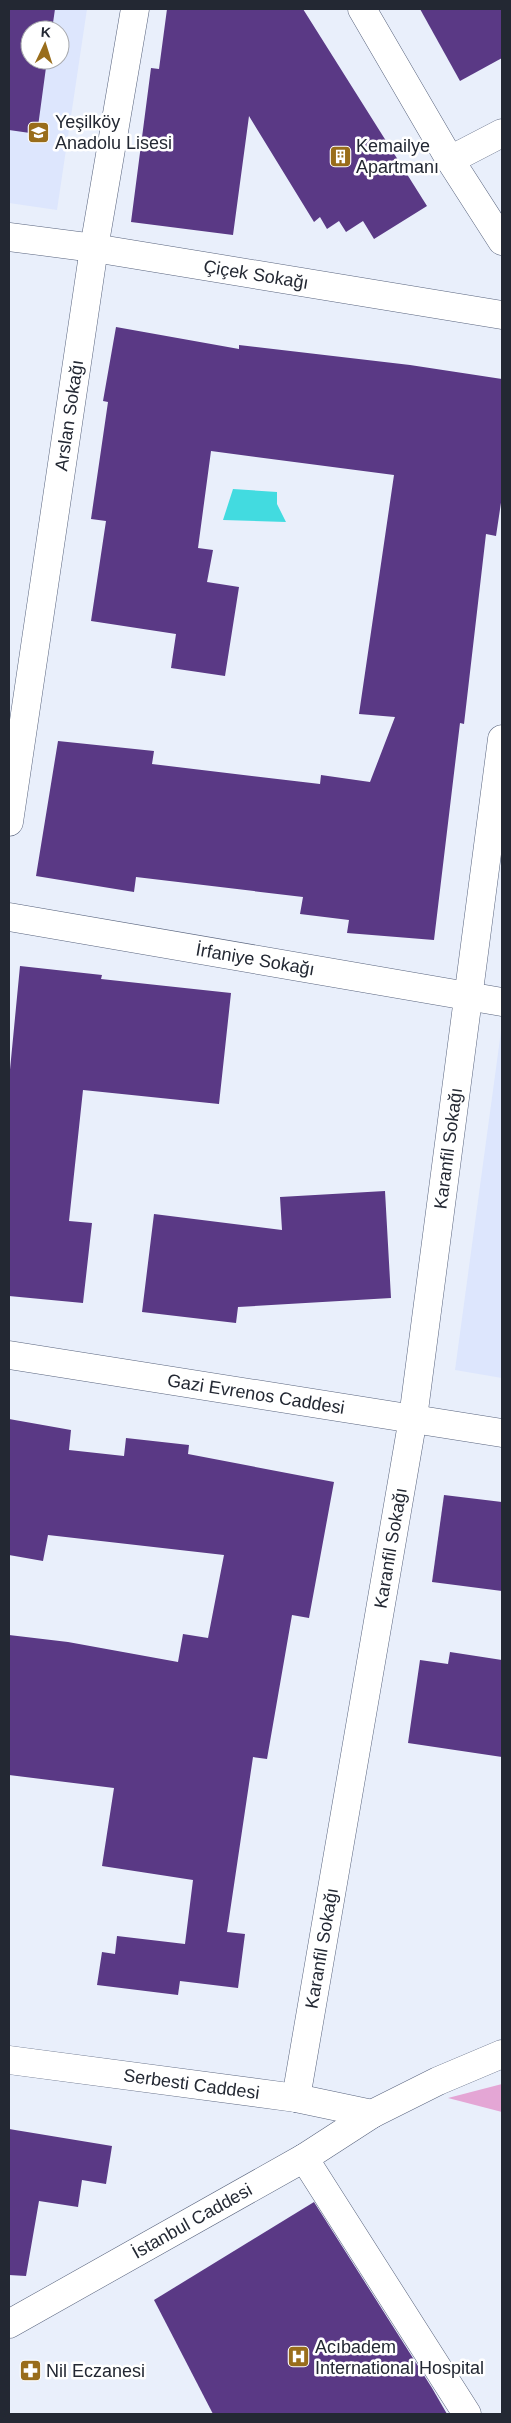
<svg xmlns="http://www.w3.org/2000/svg" width="511" height="2423" font-family="Arial,sans-serif">
  <style>
    .built { fill: #dde6fd; fill-rule: evenodd }
    .green { fill: #e4a6d5 }
    .water { fill: #42dbe0 }
    .building { fill: #5a3985 }
    .lines { fill: none; stroke-linecap: round; stroke-linejoin: round }
    .minor-casing { stroke: #59647e; stroke-width: 29 }
    .secondary-casing { stroke: #59647e; stroke-width: 29 }
    .minor { stroke: #fff; stroke-width: 28 }
    .secondary { stroke: #fff; stroke-width: 28 }
    .labels { text-anchor: middle; dominant-baseline: central; stroke-width: 5; stroke-linejoin: round; paint-order: stroke }
    .poi-label { font-size: 18px; fill: #232833; stroke: #fff; text-anchor: start }
    .street-label { font-size: 18px; fill: #232833; stroke: #fff }
  </style>
  <rect width="100%" height="100%" fill="#e9effb"/>
  <!-- built -->
  <g class="built">
    <path d="M9 9H87L57 210 9 203ZM30 30H60V60H30Z"/>
    <polygon points="502,1024 502,1378 455,1370"/>
  </g>
  <!-- green -->
  <polygon class="green" points="502,2084 502,2112 448,2098"/>
  <!-- water -->
  <polygon class="water" points="233,489 277,492 277,504 286,522 223,520"/>
  <!-- building -->
  <g class="building">
    <polygon points="9,9 55,9 52,30 30,30 30,60 47,60 37,134 9,130"/>
    <polygon points="167,9 303,9 427,206 374,239 363,221 346,232 339,221 327,229 320,217 314,222 249,116 233,235 131,222 151,68 159,69"/>
    <polygon points="420,9 502,9 502,58 460,81"/>
    <polygon points="116,327 239,349 239,345 410,365 502,379 502,496 496,536 486,534 464,724 460,723 434,940 347,933 349,920 300,914 303,897 136,877 134,892 36,876 58,741 154,751 152,764 320,784 321,775 370,782 395,717 359,714 394,475 211,451 198,548 213,550 207,582 239,587 225,676 171,668 176,634 91,621 106,521 91,519 108,402 103,401"/>
    <polygon points="20,966 102,975 101,979 231,993 219,1104 83,1090 69,1221 92,1223 83,1303 9,1296 9,1080"/>
    <polygon points="385,1191 391,1298 238,1307 236,1323 142,1312 154,1214 282,1230 280,1197"/>
    <polygon points="9,1419 71,1430 69,1450 124,1456 126,1438 189,1445 188,1454 334,1482 309,1618 292,1615 267,1759 253,1757 227,1932 245,1934 238,1988 180,1981 178,1995 97,1985 102,1952 115,1954 117,1936 185,1944 193,1880 102,1866 114,1788 9,1775 9,1635 68,1642 178,1662 183,1634 208,1638 224,1555 48,1535 43,1561 9,1555"/>
    <polygon points="444,1495 502,1502 502,1591 432,1582"/>
    <polygon points="450,1652 502,1660 502,1757 408,1743 420,1660 448,1664"/>
    <polygon points="9,2129 112,2146 106,2184 82,2180 78,2207 39,2201 26,2276 9,2275"/>
    <polygon points="314,2202 432,2388 447,2414 213,2414 154,2300"/>
  </g>
  <g class="lines">
    <defs>
      <g id="minor">
        <polyline points="450,160 502,133"/>
        <path id="s1" d="M9 237 94 248 502 315"/>
        <path id="s2" d="M9 822 94 248 135 9"/>
        <path id="s3" d="M9 917 502 1002"/>
        <path id="s4" d="M9 1355 502 1433"/>
        <path id="s5" d="M296 2098 413 1418 502 739"/>
        <polyline points="304,2158 467,2414"/>
      </g>
      <g id="secondary">
        <polyline points="362,9 450,160 502,241"/>
        <path id="s6" d="M9 2060 296 2098 372 2114"/>
        <path id="s7" d="M9 2324 304 2158 372 2114 438 2081 502 2054"/>
      </g>
    </defs>
    <!-- minor casing -->
    <use href="#minor" class="minor-casing"/>
    <!-- secondary casing -->
    <use href="#secondary" class="secondary-casing"/>
    <!-- minor -->
    <use href="#minor" class="minor"/>
    <!-- secondary -->
    <use href="#secondary" class="secondary"/>
  </g>
  <!-- icons -->
  <defs>
    <symbol id="school-square" viewBox="-11 -11 22 22"><rect x="-9" y="-9" width="18" height="18" rx="4" fill="#996d1b" stroke="#fff"/><path d="M0-5L7-2L0 1L-7-2ZM-4 1L0 2.5L4 1V4Q0 6-4 4Z" fill="#fff"/></symbol>
    <symbol id="building-square" viewBox="-11 -11 22 22"><rect x="-9" y="-9" width="18" height="18" rx="4" fill="#996d1b" stroke="#fff"/><path d="M-4-6H4V6H1V3H-1V6H-4ZM-2.5-4.3h1.7v1.8h-1.7ZM.8-4.3h1.7v1.8H.8ZM-2.5-1h1.7V.8h-1.7ZM.8-1h1.7V.8H.8Z" fill="#fff"/></symbol>
    <symbol id="hospital-square" viewBox="-11 -11 22 22"><rect x="-9" y="-9" width="18" height="18" rx="4" fill="#996d1b" stroke="#fff"/><path d="M-5-5h3v3.5h4V-5h3V5h-3V1.5h-4V5h-3Z" fill="#fff"/></symbol>
    <symbol id="pharmacy-square" viewBox="-11 -11 22 22"><rect x="-9" y="-9" width="18" height="18" rx="4" fill="#996d1b" stroke="#fff"/><path d="M-2-6h4v4h4v4h-4v4h-4v-4h-4v-4h4Z" fill="#fff"/></symbol>
  </defs>
  <g fill-rule="evenodd">
    <use href="#school-square" x="26" y="120" width="25" height="25"/>
    <use href="#building-square" x="328" y="144" width="25" height="25"/>
    <use href="#hospital-square" x="286" y="2344" width="25" height="25"/>
    <use href="#pharmacy-square" x="18" y="2358" width="25" height="25"/>
  </g>
  <g class="labels">
    <!-- poi labels -->
    <g class="poi-label">
      <text x="55" y="122">Yeşilköy<tspan x="55" dy="21">Anadolu Lisesi</tspan></text>
      <text x="356" y="146">Kemailye<tspan x="356" dy="21">Apartmanı</tspan></text>
      <text x="315" y="2347">Acıbadem<tspan x="315" dy="21">International Hospital</tspan></text>
      <text x="46" y="2371">Nil Eczanesi</text>
    </g>
    <!-- street labels -->
    <g class="street-label">
      <text stroke="none"><textPath href="#s1" startOffset="250">Çiçek Sokağı</textPath></text>
      <text stroke="none"><textPath href="#s2" startOffset="411">Arslan Sokağı</textPath></text>
      <text stroke="none"><textPath href="#s3" startOffset="250">İrfaniye Sokağı</textPath></text>
      <text stroke="none"><textPath href="#s5" startOffset="962">Karanfil Sokağı</textPath></text>
      <text stroke="none"><textPath href="#s4" startOffset="250">Gazi Evrenos Caddesi</textPath></text>
      <text stroke="none"><textPath href="#s5" startOffset="558">Karanfil Sokağı</textPath></text>
      <text stroke="none"><textPath href="#s5" startOffset="152">Karanfil Sokağı</textPath></text>
      <text stroke="none"><textPath href="#s6" startOffset="184">Serbesti Caddesi</textPath></text>
      <text stroke="none"><textPath href="#s7" startOffset="210">İstanbul Caddesi</textPath></text>
    </g>
  </g>
  <!-- border -->
  <rect width="511" height="2423" fill="none" stroke="#232833" stroke-width="20"/>
  <!-- north arrow -->
  <g transform="translate(45 45) rotate(4)"><circle r="24" fill="#ffffff" stroke="#a7a9ad"/>
  <path d="M0-4L9 19L0 12L-9 19Z" fill="#996d1b"/>
  <text y="-8" font-size="14" font-weight="bold" text-anchor="middle" fill="#232833">K</text>
  </g>
</svg>
